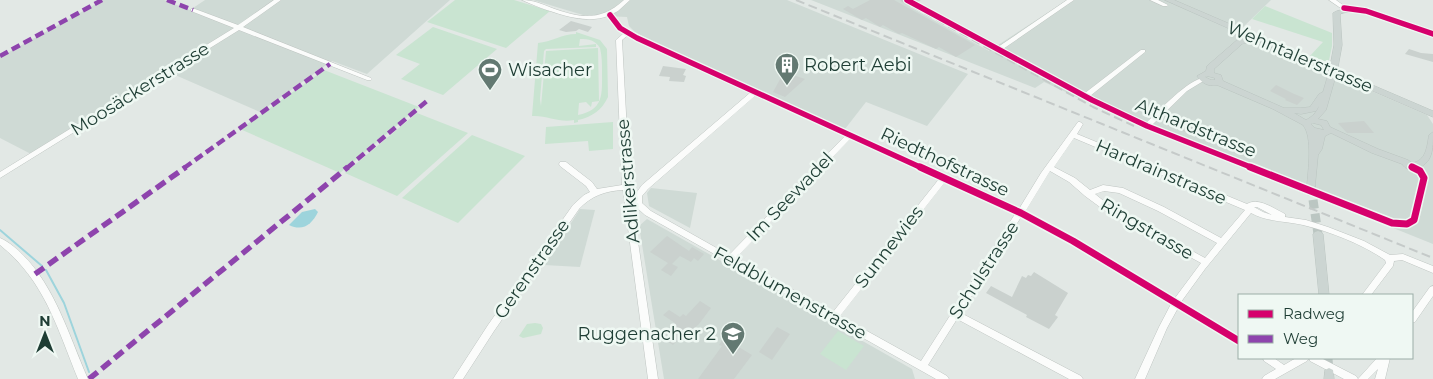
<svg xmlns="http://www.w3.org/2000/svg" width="1433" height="379" font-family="Montserrat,sans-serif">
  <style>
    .built { fill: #cfdad5 }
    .green { fill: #c9e4d1; fill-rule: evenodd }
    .water { fill: #9dd4dc }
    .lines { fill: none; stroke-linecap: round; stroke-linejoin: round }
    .stream { stroke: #9dd4dc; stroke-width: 2 }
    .building { fill: #cad1ce }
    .major-tunnel { stroke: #bbc6c2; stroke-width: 9; stroke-dasharray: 9 5; stroke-linecap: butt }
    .minor-casing { stroke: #bfc5c2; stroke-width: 1 }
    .major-casing { stroke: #bbc5c1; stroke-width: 1 }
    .minor { fill: #fbfcfb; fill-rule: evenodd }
    .major { fill: #ccd5d2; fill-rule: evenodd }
    .rail { stroke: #c5cac9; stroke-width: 2; stroke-dasharray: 9 4.5; stroke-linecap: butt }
    .major-bridge-casing { stroke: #bbc5c1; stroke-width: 9; stroke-linecap: butt }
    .major-bridge { stroke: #ccd5d2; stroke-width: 8 }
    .quiet-far1 { stroke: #8e44ad; stroke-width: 4.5; stroke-dasharray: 9 4.5; stroke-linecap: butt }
    .quiet { stroke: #8e44ad; stroke-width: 5.5; stroke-dasharray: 11 5.5; stroke-linecap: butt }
    .cycleway-far1-casing { stroke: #eff8f3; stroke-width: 8 }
    .cycleway-casing { stroke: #eff8f3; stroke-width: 10 }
    .cycleway-far1 { stroke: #d6006c; stroke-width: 5.5 }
    .cycleway { stroke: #d6006c; stroke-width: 7 }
    .labels { text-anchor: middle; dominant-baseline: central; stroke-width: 5; stroke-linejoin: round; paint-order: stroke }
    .street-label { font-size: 18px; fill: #1e3d34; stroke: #eff8f3 }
    .poi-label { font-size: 18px; fill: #1e3d34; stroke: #eff8f3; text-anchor: start }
  </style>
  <rect width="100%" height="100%" fill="#e2e8e5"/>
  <!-- built -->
  <g class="built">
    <polygon points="103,0 164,0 190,10 205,0 450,0 367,74 332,61 260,112 166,71 31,154 0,138 0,57"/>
    <polygon points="533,0 787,0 968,74 927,126 866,102 845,129 674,52 635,32 629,26 627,17 583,15"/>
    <polygon points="811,0 921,0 910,7 989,51 1067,0 1271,0 1237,33 1427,115 1433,124 1433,244 1142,127 1044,82 1035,88"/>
    <polygon points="651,188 697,193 690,228 649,206 647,193"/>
    <polygon points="580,209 595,210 580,267 544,265"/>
    <polygon points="647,219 912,369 915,379 664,379 639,226"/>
  </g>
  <!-- green -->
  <g class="green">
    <polygon points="455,0 514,0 550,11 506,48 427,22"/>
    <polygon points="1265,6 1332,33 1332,46 1328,65 1309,57 1323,42 1252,19"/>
    <polygon points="433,27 497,49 443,95 401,79 420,64 396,55"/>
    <path d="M576 32 600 40 607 49 608 97C602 110 592 117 578 120V122L574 123V120C559 123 547 115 532 116L538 43C551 42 562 34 576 34ZM580 39C589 39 595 40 600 48 602 56 602 64 602 72 602 94 604 110 578 115L579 103 586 102 591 107 592 102 599 101 598 48 546 51 541 106 540 99 544 51 546 49 596 47V44L579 46Z"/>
    <polygon points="324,70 419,107 340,173 240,129"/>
    <polygon points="417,113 468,133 397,196 345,173"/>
    <polygon points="613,122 613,149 589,151 588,141 545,144 546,127"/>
    <polygon points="472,135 525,156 458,223 402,198"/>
    <polygon points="535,323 541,324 543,328 541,334 523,338 519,336 527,324"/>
    <polygon points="838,331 864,346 846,370 820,354"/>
  </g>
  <!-- water -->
  <path class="water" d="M315 209 318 212C312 224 303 232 289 225L302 212Z"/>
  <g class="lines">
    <!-- stream -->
    <g class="stream">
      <polyline points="0,230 42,266"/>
      <polyline points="46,270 64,303 89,372"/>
    </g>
  </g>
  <!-- building -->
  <g class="building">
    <polygon points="870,0 894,0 975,45 956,57 939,47 936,49 902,33 899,34 883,25 880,27 866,18 862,20 843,9 848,6 853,9"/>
    <polygon points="571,21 592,27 588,32 579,29 576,31 566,32 559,30"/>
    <polygon points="1409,49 1421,53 1433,54 1433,62 1405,54"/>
    <polygon points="663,66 686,69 683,75 686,76 684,82 669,81 670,77 659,76"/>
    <polygon points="784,72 805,79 785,97 773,92"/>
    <polygon points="1276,85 1292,93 1304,98 1297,105 1285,100 1286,99 1270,91"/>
    <polygon points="1173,114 1202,125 1196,136 1167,125"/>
    <polygon points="1364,121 1374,133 1347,133 1338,123"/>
    <polygon points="667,236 689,251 692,247 704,254 698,261 694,258 691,262 680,256 672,264 678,267 671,276 661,270 668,263 650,252"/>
    <polygon points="1034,272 1068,293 1055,315 1058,317 1049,329 1026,317 1027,315 986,293 991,286 1012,297 1022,276 1026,278 1028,275 1031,276"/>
    <polygon points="700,301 711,308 699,324 683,338 681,337 673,345 667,341 674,333 669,329 675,323 663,315 669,310 680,317 683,314 686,316"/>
    <polygon points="777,327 790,334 772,360 759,352"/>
    <polygon points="728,331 743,338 737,346 752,355 734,379 698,379 722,346 719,345"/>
  </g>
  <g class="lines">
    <!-- major-tunnel -->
    <g class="major-tunnel">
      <polyline points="1311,186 1318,234"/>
      <polyline points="1328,358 1329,373"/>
    </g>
    <defs>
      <g id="minor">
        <polygon points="274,0 281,0 243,27 371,78 372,79 371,80 367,80 239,30 0,178 0,172 234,28 191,11 191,9 195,9 238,25"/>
        <path d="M522 0C533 0 542 4 552 8 580 18 600 22 624 0H630L618 11 612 14 622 27 639 37 1019 209 1041 173 1078 122H1080L1083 124 1077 134 1247 204C1258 197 1273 208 1285 214V217L1306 220 1328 227 1364 241 1390 255 1403 254 1433 266V273L1402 260 1394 261 1393 266 1371 295H1362L1386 263 1385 260C1362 244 1331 232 1303 225 1286 221 1267 222 1251 213L1205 269 1181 302 1239 337V345L1178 308 1167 328 1145 379H1135L1159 327 1171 304 1070 243 1021 217 961 313 1081 376 1083 379H1069L957 319 928 365 947 376 949 379H936L645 215 635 206 634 196 642 185 751 92 628 35 622 40 630 187 658 379H648L623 190C605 191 591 196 579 209L494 331 463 379H453L488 325 573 205 584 195 590 192 586 186 560 166 559 164 560 162H566L592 182 597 189 622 185 616 40 624 33 618 29 608 16C586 24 562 15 541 8 534 5 528 3 522 0ZM756 95 845 136 729 255 651 211 642 203V196L648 189ZM851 138 939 179 833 312 736 258ZM1074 138 1245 210 1221 238 1164 207 1123 188 1103 185 1090 190 1075 178 1054 167ZM1050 171 1069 182 1085 196 1104 210 1201 263 1175 298 1076 239 1025 212ZM945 182 1015 214 921 361 840 316ZM1104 191 1119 193 1158 211 1217 243 1205 258 1110 206 1095 194ZM1254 207H1257L1272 215 1263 212Z"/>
        <path d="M904 0H911L998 47 1067 0H1074L1003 49 1085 93 1141 50H1145V52L1090 96 1146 123C1158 112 1190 77 1205 78L1206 79 1205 80 1187 91 1152 125 1393 220 1406 221 1411 218 1420 178C1417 172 1412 172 1408 167L1409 165C1419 164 1424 171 1428 178L1418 220C1410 228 1400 227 1389 225L1145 128 1090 102Z"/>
        <polygon points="1150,0 1158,0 1168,5 1167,6 1163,6"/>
        <polygon points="1329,0 1336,0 1347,8 1344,10 1342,9"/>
        <path d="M0 238C5 240 9 243 13 246 53 278 68 334 88 379H78C57 328 45 281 0 245Z"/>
        <polygon points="1433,286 1433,296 1415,322 1412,323 1412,312 1430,287"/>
        <polygon points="1263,358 1274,358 1284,365 1296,358 1321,358 1356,376 1358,379 1377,358 1390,358 1385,379 1375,379 1378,369 1368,379 1344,379 1310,361 1309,358 1307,361 1275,379 1262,379 1264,376 1276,369 1264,361"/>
      </g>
      <g id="major">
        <path d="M1165 0H1174L1330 67 1334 45 1333 13C1352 0 1411 24 1433 32V36C1411 30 1360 5 1340 14L1342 45 1338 67 1335 69 1433 111V117L1336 75 1326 110 1318 119 1327 121 1330 127 1378 149 1408 160 1412 163C1426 161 1427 147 1429 135L1433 132C1433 150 1433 163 1416 169 1409 171 1406 169 1402 164L1372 153 1331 133 1325 136 1322 149 1318 155 1315 186 1314 188H1308L1307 186C1308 171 1313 137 1303 125L1273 109 1217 85C1208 87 1202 83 1197 76L1206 71 1207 66 1237 40 1250 38ZM1257 41 1331 73 1328 75 1323 92 1319 94 1310 107 1301 108H1284L1223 81 1221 75 1214 73V69L1242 44ZM1207 76 1215 78V80H1211L1205 77ZM1319 106C1317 112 1312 117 1306 120L1294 113 1301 114 1316 111ZM1313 123 1321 125 1324 130 1315 128 1311 124Z"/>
        <polygon points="1318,231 1321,232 1323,234 1329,295 1319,295 1313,234 1315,232"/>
        <polygon points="1329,368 1333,370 1334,379 1324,379 1325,370"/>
      </g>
    </defs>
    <!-- minor casing -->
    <use href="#minor" class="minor-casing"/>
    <!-- major casing -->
    <use href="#major" class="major-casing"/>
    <!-- minor -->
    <use href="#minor" class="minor"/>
    <!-- major -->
    <use href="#major" class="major"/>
    <!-- rail -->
    <g class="rail">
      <polyline points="796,0 1433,258"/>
      <polyline points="901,0 1093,107 1134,126"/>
    </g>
    <defs>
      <polyline id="major-bridge" points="1332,75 1334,67"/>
    </defs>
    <!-- major-bridge casing -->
    <use href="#major-bridge" class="major-bridge-casing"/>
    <!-- major-bridge -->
    <use href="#major-bridge" class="major-bridge"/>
    <!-- quiet-far1 -->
    <g class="quiet-far1">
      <polyline points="167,0 193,10"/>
      <polyline points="0,56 102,0"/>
      <polyline points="184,168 330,64"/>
      <polyline points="347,168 427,101"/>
    </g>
    <!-- quiet -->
    <g class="quiet">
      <polyline points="35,274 186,167"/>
      <polyline points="89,379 348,167"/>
    </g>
    <defs>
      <g id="cycleway-far1">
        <polyline points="907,0 1092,100 1147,126 1253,168"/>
        <polyline points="1344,8 1366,11 1433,34"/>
        <polyline points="610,15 620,28 637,38 922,168"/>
        <polyline points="1412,167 1414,168"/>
      </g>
      <g id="cycleway">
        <polyline points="920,167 1021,213 1073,241 1239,341"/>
        <polyline points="1250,167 1392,223 1407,224 1414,220 1424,178 1420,171 1412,167"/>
      </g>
    </defs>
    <!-- cycleway-far1 casing -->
    <use href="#cycleway-far1" class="cycleway-far1-casing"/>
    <!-- cycleway casing -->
    <use href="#cycleway" class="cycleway-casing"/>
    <!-- cycleway-far1 -->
    <use href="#cycleway-far1" class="cycleway-far1"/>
    <!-- cycleway -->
    <use href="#cycleway" class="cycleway"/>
  </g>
  <!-- icons -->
  <defs>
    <symbol id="building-pin" viewBox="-11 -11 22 30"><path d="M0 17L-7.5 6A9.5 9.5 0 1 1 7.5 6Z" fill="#637972" stroke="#eff8f3"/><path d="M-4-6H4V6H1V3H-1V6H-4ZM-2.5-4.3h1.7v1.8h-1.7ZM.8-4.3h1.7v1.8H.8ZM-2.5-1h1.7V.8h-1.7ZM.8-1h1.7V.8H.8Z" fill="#fff"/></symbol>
    <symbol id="stadium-pin" viewBox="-11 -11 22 30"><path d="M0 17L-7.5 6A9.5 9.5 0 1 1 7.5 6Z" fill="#637972" stroke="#eff8f3"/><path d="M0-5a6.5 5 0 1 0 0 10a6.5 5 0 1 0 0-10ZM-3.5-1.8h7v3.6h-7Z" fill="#fff"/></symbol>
    <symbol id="school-pin" viewBox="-11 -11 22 30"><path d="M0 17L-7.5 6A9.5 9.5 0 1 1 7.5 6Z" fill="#637972" stroke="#eff8f3"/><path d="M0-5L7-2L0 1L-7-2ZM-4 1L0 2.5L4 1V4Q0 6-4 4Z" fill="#fff"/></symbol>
  </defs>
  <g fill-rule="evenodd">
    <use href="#building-pin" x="773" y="51" width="28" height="38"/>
    <use href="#stadium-pin" x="476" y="56" width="28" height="38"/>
    <use href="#school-pin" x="719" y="320" width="28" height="38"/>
  </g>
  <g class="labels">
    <!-- street labels -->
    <g class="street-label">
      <text transform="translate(1300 57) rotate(23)">Wehntalerstrasse</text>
      <text transform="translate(140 89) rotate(-32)">Moosäckerstrasse</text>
      <text transform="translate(1196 128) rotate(22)">Althardstrasse</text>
      <text transform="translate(945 162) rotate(25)">Riedthofstrasse</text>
      <text transform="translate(1161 172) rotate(23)">Hardrainstrasse</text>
      <text transform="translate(628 181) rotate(-95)">Adlikerstrasse</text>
      <text transform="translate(790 197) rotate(-46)">Im Seewadel</text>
      <text transform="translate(1147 229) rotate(30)">Ringstrasse</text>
      <text transform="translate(889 247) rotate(-52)">Sunnewies</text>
      <text transform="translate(532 269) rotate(-55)">Gerenstrasse</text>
      <text transform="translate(984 270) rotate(-57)">Schulstrasse</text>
      <text transform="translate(790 293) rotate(29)">Feldblumenstrasse</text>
    </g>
    <!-- poi labels -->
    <g class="poi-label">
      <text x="804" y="65">Robert Aebi</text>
      <text x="508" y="70">Wisacher</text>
      <text x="716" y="334" text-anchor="end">Ruggenacher 2</text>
    </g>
  </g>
  <!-- legend -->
  <rect x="1238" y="294" width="175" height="65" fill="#eff8f3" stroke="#9bada7"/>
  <rect x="1248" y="310" width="25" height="8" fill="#d6006c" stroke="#9bada7"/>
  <text x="1283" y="319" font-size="15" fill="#1e3d34">Radweg</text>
  <rect x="1248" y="335" width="25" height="8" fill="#8e44ad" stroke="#9bada7"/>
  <text x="1283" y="344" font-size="15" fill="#1e3d34">Weg</text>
  <!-- north arrow -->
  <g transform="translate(45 334)" stroke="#eff8f3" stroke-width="4" paint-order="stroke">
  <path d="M0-4L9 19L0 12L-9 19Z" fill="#1e3d34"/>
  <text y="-8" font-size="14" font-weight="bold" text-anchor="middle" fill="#1e3d34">N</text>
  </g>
</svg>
